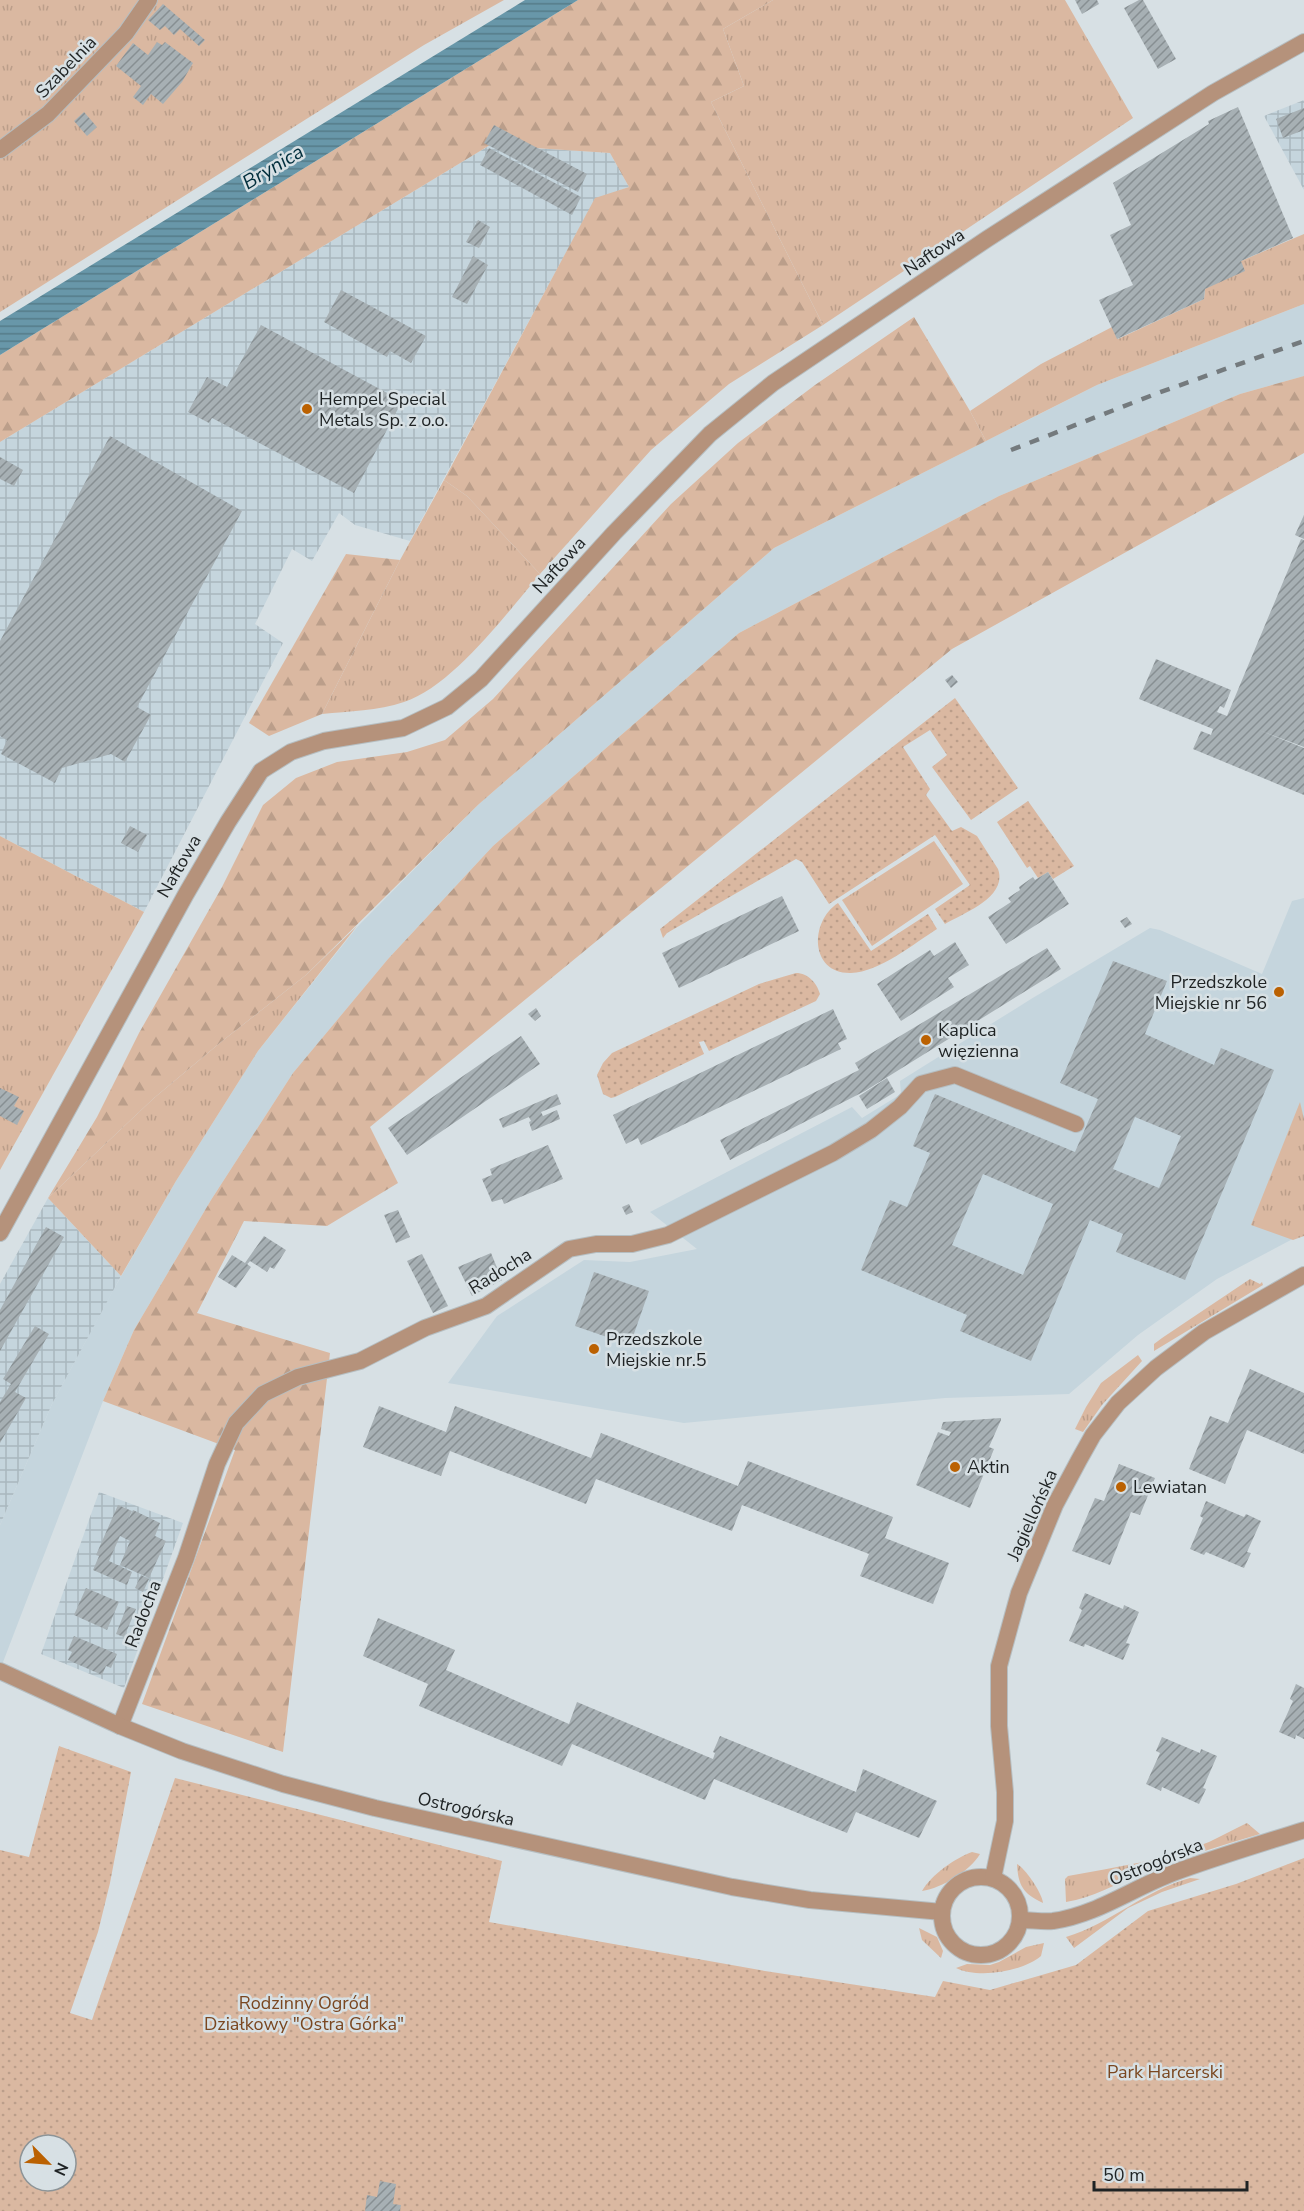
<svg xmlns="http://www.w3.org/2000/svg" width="1304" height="2211" font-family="'Nunito Sans',sans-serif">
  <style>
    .built { fill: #c5d5dd }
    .industrial { fill: url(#industrial-grid) }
    .grass { fill: url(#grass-tufts) }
    .forest { fill: url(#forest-firs) }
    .park { fill: url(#park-dots); fill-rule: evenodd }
    .water { fill: url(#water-rules) }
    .building { fill: url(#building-hatch); fill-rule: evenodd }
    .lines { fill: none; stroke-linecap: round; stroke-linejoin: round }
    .minor-casing { stroke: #b6bec1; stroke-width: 18 }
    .tertiary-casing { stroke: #b6bec1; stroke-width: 18 }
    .minor { stroke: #b5927b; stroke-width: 16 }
    .tertiary { stroke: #b5927b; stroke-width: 16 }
    .rail { stroke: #747a7d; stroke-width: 4.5; stroke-dasharray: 10 10; stroke-linecap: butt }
    .poi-dot { fill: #bb6101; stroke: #d7e0e4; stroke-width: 2 }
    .labels { text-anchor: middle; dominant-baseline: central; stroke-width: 5; stroke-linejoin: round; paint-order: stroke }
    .street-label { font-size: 18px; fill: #1f2324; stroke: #d7e0e4 }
    .poi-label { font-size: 18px; fill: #1f2324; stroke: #d7e0e4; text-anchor: start }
    .park-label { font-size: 18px; fill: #7a4720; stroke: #d7e0e4 }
    .water-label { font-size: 20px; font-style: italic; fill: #012e3c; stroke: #d7e0e4 }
  </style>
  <defs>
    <pattern id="industrial-grid" width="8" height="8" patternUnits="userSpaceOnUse" patternTransform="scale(1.5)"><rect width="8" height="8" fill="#c5d5dd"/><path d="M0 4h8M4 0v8" fill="none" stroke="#a9b7be"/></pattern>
    <pattern id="grass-tufts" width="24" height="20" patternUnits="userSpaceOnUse" patternTransform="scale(1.5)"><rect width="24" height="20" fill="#dab8a1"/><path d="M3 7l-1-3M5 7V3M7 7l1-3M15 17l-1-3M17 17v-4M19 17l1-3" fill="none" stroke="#bb9e8a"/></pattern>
    <pattern id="forest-firs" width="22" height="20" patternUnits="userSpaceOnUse" patternTransform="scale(1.5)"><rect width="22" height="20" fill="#dab8a1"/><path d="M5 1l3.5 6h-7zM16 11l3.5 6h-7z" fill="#bb9e8a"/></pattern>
    <pattern id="park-dots" width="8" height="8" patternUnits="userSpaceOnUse" patternTransform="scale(1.5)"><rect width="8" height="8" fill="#dab8a1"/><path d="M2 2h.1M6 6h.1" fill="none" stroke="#bb9e8a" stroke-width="1.8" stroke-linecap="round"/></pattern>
    <pattern id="water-rules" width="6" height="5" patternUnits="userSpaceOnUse" patternTransform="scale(1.5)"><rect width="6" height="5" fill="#6897a9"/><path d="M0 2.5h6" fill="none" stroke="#557b89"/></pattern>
    <pattern id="building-hatch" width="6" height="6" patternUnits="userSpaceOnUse" patternTransform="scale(1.5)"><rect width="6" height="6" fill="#a7b0b4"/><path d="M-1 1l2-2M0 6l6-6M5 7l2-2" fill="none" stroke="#878f92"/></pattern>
  </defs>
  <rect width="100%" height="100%" fill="#d7e0e4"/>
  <!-- built -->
  <g class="built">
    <polygon points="1304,304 1304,376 1240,394 999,496 739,633 493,846 388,959 293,1073 211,1200 134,1330 103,1401 0,1670 0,1525 52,1404 111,1294 176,1181 258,1051 358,926 479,804 774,548 1097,385"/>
    <polygon points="1304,898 1304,1233 1217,1279 1138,1335 1069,1394 945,1398 684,1423 448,1383 497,1316 584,1260 630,1262 697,1249 650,1212 852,1107 862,1118 901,1094 900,1081 1031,999 1150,928 1160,930 1262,974 1292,901"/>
  </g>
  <!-- industrial -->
  <g class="industrial">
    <polygon points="1304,100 1304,190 1264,116"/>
    <polygon points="490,145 610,153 629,187 595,199 410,541 355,525 339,513 312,561 292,549 255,624 283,643 144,912 0,836 0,442"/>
    <polygon points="48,1198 121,1276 52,1404 0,1525 0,1284"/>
    <polygon points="99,1492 183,1523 124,1688 41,1654"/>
  </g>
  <!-- grass -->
  <g class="grass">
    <polygon points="0,0 504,0 424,45 0,312"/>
    <polygon points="773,0 1065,0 1133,118 823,325 711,102 744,86 723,29"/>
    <polygon points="1304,234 1304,304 1097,385 986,441 970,411 1041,364 1112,327 1118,339 1204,299 1205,289 1241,261"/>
    <path d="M444 480 467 496 540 574C508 612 452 687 404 702 378 711 349 711 322 714L400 560Z"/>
    <polygon points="0,836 144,912 0,1170"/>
    <polygon points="934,841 963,884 872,946 842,900"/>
    <polygon points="357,926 258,1051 176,1181 121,1276 48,1198 154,1098 221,1042 306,975"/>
    <polygon points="1300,1102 1304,1119 1304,1236 1293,1240 1251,1225"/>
    <polygon points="1250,1279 1260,1284 1262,1282 1263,1285 1154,1351 1154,1344 1162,1338"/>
    <polygon points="1138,1355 1142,1361 1102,1405 1083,1432 1075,1429 1086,1407 1101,1383"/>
    <path d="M1247 1823 1260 1834C1220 1846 1180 1858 1140 1874 1115 1884 1093 1898 1066 1902L1065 1879 1068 1876C1116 1867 1165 1860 1209 1842 1222 1836 1234 1829 1247 1823Z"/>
    <path d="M972 1852 980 1854C970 1871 942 1888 922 1891 931 1875 955 1858 972 1852Z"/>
    <path d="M1017 1864C1025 1868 1042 1893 1043 1903 1023 1894 1018 1885 1017 1864Z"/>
    <path d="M1190 1878 1200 1879 1162 1892 1128 1908 1074 1948 1066 1937C1110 1924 1145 1890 1190 1878Z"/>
    <polygon points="919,1928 937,1937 943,1951 941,1958 922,1940"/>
    <path d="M1044 1943 1041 1956C1022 1972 978 1979 956 1968L967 1964 990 1965 999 1962 1026 1947Z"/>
  </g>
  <!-- forest -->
  <g class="forest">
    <polygon points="578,0 773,0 723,29 744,86 711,102 823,325 729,384 651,450 540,574 467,496 444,480 595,198 629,187 610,153 490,145 0,442 0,355"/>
    <polygon points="914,317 970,411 986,441 774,548 479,804 306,975 221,1042 154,1098 48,1198 97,1117 139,1033 222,887 263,805 296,778 337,762 407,752 445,740 493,699 671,504 738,443 815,385"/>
    <polygon points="1304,376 1304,453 952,649 370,1127 398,1183 327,1226 244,1221 197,1313 330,1353 283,1752 142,1704 235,1450 103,1401 134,1330 211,1200 293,1073 388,959 493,846 739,633 999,496 1240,394"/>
    <polygon points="346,554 400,560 322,714 269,736 249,723"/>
  </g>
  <!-- park -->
  <g class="park">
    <path d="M955 698 1018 788 971 820 932 767 947 755 930 730 903 747 930 789 926 795 952 831 961 827 977 836 998 869C1008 897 964 913 945 924L935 909 970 885 935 835 829 904 802 862 796 859 667 933 663 938 660 929Z"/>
    <polygon points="1028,801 1074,866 1053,879 1048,872 1038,878 1030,866 1027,868 997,822"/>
    <path d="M838 903 871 951 928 914 937 929C913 944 880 972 851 973 810 974 809 922 838 903Z"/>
    <path d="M796 973C808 973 817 983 820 994L816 1001 709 1051 704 1041 699 1042 704 1054 615 1097 611 1098 603 1094 597 1075 603 1063 612 1053 759 984Z"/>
    <path d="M59 1746 131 1772 110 1883 98 1932 70 2013 92 2020 175 1778 502 1861 489 1922 765 1971 935 1997 943 1981 990 1990 1076 1965 1148 1911 1236 1884 1304 1858V2211H0V1850L29 1857ZM30 2145H66V2181H30Z"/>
  </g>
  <!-- water -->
  <polygon class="water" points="525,0 578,0 0,355 0,321"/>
  <!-- building -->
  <g class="building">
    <polygon points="1075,0 1097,0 1099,4 1082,14"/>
    <polygon points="1139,0 1143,0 1176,59 1158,69 1124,8"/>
    <polygon points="163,4 205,40 199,46 180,29 174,35 165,26 160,30 148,20"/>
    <polygon points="157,42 162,45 165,42 193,63 182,82 163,104 151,94 143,105 133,97 141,86 116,66 133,43 148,55"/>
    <polygon points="1238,107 1293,238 1241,261 1245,271 1205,289 1204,299 1117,339 1099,300 1133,285 1110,235 1131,225 1113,183 1209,124 1208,121"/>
    <polygon points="1304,108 1304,130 1283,138 1276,119"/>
    <polygon points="84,112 97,127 87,136 74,121"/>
    <polygon points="494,125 587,174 578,192 484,143"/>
    <polygon points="489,148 581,197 572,215 480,165"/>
    <polygon points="478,220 490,227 479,248 466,242"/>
    <polygon points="473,256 488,265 467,304 452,297"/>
    <polygon points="341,290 426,336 411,363 390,351 387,357 324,322"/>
    <polygon points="261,325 402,401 354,493 212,418 209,423 188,412 207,377 227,387"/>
    <polygon points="110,436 242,511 137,707 151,715 125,762 111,754 62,768 55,783 1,754 7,740 0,736 0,641"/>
    <polygon points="0,457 23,470 14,486 0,479"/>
    <polygon points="1304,515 1304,539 1295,535"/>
    <polygon points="1301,539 1304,540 1304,747 1259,730 1304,748 1304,795 1193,749 1201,731 1211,735 1213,729 1139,699 1156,659 1231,690 1224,708 1220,706 1217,712 1227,716"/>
    <polygon points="952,675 958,682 951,688 945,680"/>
    <polygon points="130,826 147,835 138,852 121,843"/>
    <polygon points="1048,872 1069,904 1006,944 988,917 1011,902 1008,898 1020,890 1019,887 1033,877 1035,880"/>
    <polygon points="782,896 799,931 679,988 662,953"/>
    <polygon points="1127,917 1132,924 1125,928 1120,921"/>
    <polygon points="955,942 969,965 948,978 954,987 901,1021 877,984 930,950 934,956"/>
    <polygon points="1047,948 1061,969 865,1091 730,1160 720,1140 859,1070 855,1063"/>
    <path d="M1113 961 1167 981 1145 1034 1214 1065 1221 1048 1274 1070 1185 1280 1116 1252 1123 1234 1090 1220 1031 1361 960 1331 967 1315 861 1270 890 1200 907 1207 930 1153 913 1146 935 1094 1075 1152 1098 1099 1060 1083ZM1135 1117 1181 1136 1159 1188 1113 1169ZM983 1174 1053 1204 1023 1275 952 1245Z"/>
    <polygon points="536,1008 541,1016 535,1021 528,1014"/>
    <polygon points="833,1009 847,1039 838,1043 841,1049 641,1145 638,1138 626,1144 613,1115"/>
    <polygon points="521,1036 540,1064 407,1155 388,1128"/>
    <polygon points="887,1078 895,1092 867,1109 859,1096"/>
    <polygon points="0,1088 19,1097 14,1106 24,1111 17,1125 0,1116"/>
    <polygon points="557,1094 561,1104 541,1112 543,1116 557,1110 560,1119 532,1131 529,1122 531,1121 529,1117 503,1128 499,1119"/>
    <polygon points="548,1145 563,1179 504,1204 502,1199 492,1202 482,1179 492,1175 490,1169"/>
    <polygon points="629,1204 633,1212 626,1215 622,1207"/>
    <polygon points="398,1210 410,1237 396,1243 384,1215"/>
    <polygon points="46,1227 64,1237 0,1351 0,1310"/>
    <polygon points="264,1236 286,1250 274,1269 270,1267 267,1272 250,1261 247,1264 251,1267 236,1288 218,1277 232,1255 245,1263"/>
    <polygon points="491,1253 502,1280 472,1296 458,1267"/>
    <polygon points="422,1254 448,1306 433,1313 407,1261"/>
    <polygon points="594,1272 649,1291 630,1345 575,1326"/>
    <polygon points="35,1326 49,1334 15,1392 26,1398 0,1443 0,1402 11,1384 3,1379"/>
    <polygon points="1250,1369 1304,1393 1304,1454 1247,1430 1225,1484 1189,1469 1210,1416 1228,1423"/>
    <polygon points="379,1406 446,1432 455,1406 591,1458 601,1433 738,1486 748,1461 893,1517 885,1538 949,1563 933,1604 860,1576 869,1554 742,1505 732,1531 596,1479 586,1504 450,1451 441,1476 363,1447"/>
    <polygon points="1001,1418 1001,1420 989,1447 994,1449 970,1508 916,1485 938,1432 949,1436 951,1432 941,1429 943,1422"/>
    <polygon points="1119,1464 1155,1478 1140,1515 1131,1512 1110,1565 1072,1551 1095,1498 1104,1501"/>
    <polygon points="1206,1501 1244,1517 1246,1514 1261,1521 1247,1552 1251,1553 1244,1568 1206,1552 1204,1555 1190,1549 1203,1518 1200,1516"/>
    <polygon points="118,1505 132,1511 125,1526 133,1510 160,1523 155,1536 166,1541 149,1578 120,1565 130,1541 120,1536 109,1561 132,1572 127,1585 93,1570 99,1556 96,1555"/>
    <polygon points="141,1575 149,1579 143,1592 135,1588"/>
    <polygon points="86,1588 119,1602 107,1630 74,1615"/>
    <polygon points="1085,1593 1123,1609 1124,1605 1139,1612 1126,1643 1130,1644 1123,1660 1085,1644 1084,1647 1069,1641 1082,1610 1079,1608"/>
    <polygon points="127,1606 136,1609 124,1637 116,1634"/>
    <polygon points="378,1618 455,1650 446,1670 569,1724 577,1702 713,1759 715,1753 713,1752 720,1736 856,1792 863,1769 937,1801 919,1838 856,1812 847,1833 714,1779 705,1800 572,1744 562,1766 419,1706 428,1684 363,1656"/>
    <polygon points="74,1636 117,1654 111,1668 106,1666 102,1675 68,1660 72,1652 68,1650"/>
    <polygon points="1296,1684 1304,1688 1304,1739 1296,1735 1295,1739 1279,1732 1293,1701 1290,1699"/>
    <polygon points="1162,1737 1200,1753 1201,1749 1217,1756 1203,1788 1206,1789 1199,1804 1162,1787 1161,1791 1146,1784 1160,1753 1156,1751"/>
    <polygon points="380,2181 396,2184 393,2204 401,2205 400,2211 365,2211 367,2195 377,2197"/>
  </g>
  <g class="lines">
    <defs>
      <g id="minor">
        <polyline points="0,150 48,114 126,33 149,0"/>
        <polyline points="120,1726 186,1558 217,1464 236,1423 263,1394 298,1377 360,1361 425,1328 486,1306 569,1249 596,1244 632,1244 668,1235 833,1153 871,1130 900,1107 921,1084 955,1075 1076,1124"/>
      </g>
      <g id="tertiary">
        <polyline points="0,1233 186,894 228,822 261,771 291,752 324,741 403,728 447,707 481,679 614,533 710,434 773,383 987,239 1213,93 1304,42"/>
        <polyline points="0,1671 120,1726 182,1751 283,1784 375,1808 732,1887 810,1900 942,1912"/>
        <circle cx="981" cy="1916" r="39"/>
        <polyline points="993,1878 1005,1821 1005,1792 999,1726 999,1666 1019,1593 1055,1505 1079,1460 1093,1435 1118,1403 1156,1368 1204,1332 1304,1275"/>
        <path d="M1021 1920C1031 1920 1043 1922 1053 1921 1096 1915 1133 1888 1173 1873 1216 1857 1260 1844 1304 1830"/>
      </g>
    </defs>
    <!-- minor casing -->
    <use href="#minor" class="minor-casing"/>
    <!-- tertiary casing -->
    <use href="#tertiary" class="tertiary-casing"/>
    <!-- minor -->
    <use href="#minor" class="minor"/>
    <!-- tertiary -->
    <use href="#tertiary" class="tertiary"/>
    <!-- rail -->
    <polyline class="rail" points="1011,450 1158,393 1304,341"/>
  </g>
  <!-- markers -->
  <g class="poi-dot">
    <circle cx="307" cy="409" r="6"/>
    <circle cx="1279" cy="992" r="6"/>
    <circle cx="926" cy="1040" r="6"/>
    <circle cx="594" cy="1349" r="6"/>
    <circle cx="955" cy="1467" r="6"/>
    <circle cx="1121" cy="1487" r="6"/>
  </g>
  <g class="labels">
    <!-- street labels -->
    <g class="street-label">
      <text transform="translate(66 67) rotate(-46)">Szabelnia</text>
      <text transform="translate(934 252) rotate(-34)">Naftowa</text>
      <text transform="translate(559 565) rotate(-48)">Naftowa</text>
      <text transform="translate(179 866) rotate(-60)">Naftowa</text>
      <text transform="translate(500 1271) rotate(-32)">Radocha</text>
      <text transform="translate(1032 1515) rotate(-66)">Jagiellońska</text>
      <text transform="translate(143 1614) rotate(-69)">Radocha</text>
      <text transform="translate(466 1809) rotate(13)">Ostrogórska</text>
      <text transform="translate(1156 1862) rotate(-22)">Ostrogórska</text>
    </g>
    <!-- poi labels -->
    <g class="poi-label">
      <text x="319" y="399">Hempel Special<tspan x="319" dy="21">Metals Sp. z o.o.</tspan></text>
      <text x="1267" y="982" text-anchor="end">Przedszkole<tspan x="1267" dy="21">Miejskie nr 56</tspan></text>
      <text x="938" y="1030">Kaplica<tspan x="938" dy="21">więzienna</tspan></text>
      <text x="606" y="1339">Przedszkole<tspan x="606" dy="21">Miejskie nr.5</tspan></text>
      <text x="967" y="1467">Aktin</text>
      <text x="1133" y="1487">Lewiatan</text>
    </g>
    <!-- park labels -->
    <g class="park-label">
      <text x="304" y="2003">Rodzinny Ogród<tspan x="304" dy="21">Działkowy "Ostra Górka"</tspan></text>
      <text x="1165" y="2072">Park Harcerski</text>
    </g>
    <!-- water labels -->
    <g class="water-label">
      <text transform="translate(273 167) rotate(-31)">Brynica</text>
    </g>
  </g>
  <!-- north arrow -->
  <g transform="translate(48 2163) rotate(115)"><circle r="28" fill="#d7e0e4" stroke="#8d9497" stroke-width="1.5"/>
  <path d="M0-4.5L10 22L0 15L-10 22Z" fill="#bb6101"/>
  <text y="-9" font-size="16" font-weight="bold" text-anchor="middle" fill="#1f2324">N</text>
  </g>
  <!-- scale -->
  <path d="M1094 2181v9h153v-9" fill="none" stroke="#1f2324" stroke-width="3"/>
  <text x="1103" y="2181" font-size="18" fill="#1f2324" stroke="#d7e0e4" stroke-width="4.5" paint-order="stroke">50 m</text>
</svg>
